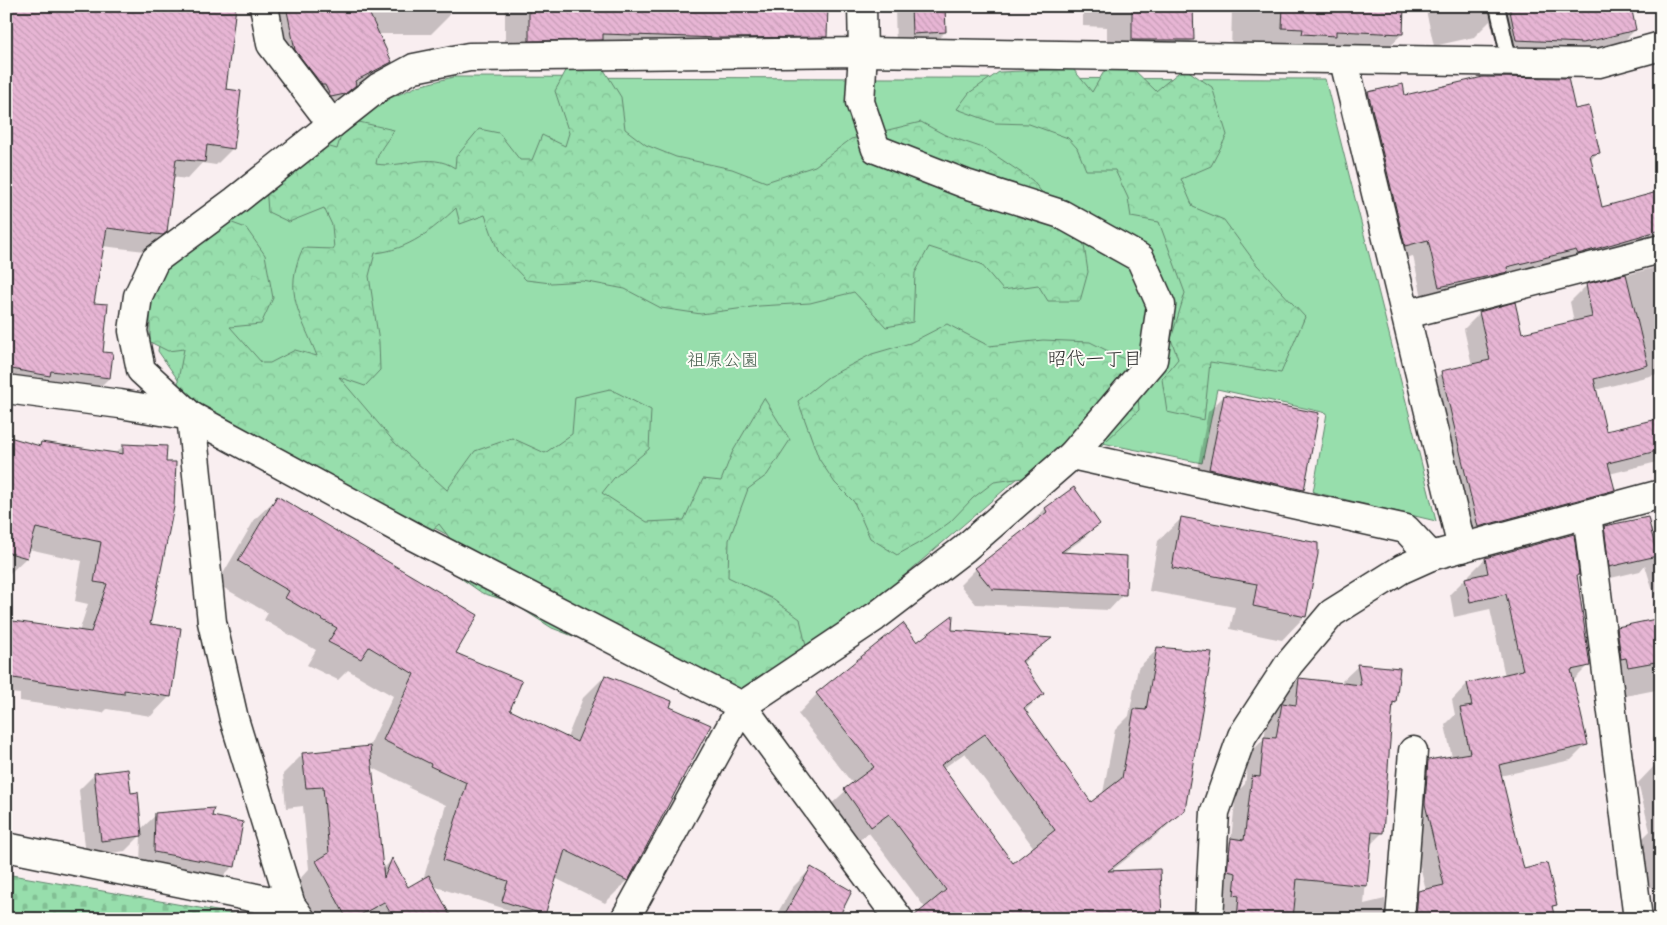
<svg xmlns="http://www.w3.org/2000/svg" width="1667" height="925" font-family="'Architects Daughter','Klee One',sans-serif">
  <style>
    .green { fill: #97deac; stroke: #61846c }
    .forest { fill: url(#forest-crowns); stroke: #61846c }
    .cemetery { fill: url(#cemetery-stones); stroke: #61846c }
    .shadow { fill: #0003; fill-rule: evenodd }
    .building { fill: url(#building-back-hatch); stroke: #2b2b2b; fill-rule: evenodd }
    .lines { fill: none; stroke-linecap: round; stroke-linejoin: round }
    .lane-casing { stroke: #2b2b2b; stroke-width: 18 }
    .street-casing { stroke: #2b2b2b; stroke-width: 31 }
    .lane { stroke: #fdfcf7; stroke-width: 14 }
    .street { stroke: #fdfcf7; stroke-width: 28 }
    .labels { text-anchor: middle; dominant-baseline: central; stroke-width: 4; stroke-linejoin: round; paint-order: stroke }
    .park-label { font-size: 18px; fill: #4b6152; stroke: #fdfcf7 }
    .neighbourhood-label { font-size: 19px; fill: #2b2b2b; stroke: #fdfcf7 }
  </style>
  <defs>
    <pattern id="forest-crowns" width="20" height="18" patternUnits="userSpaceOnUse" patternTransform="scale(1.25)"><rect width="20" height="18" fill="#97deac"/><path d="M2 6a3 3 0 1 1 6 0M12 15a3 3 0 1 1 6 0" fill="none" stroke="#82bf94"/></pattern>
    <pattern id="cemetery-stones" width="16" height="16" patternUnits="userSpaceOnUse" patternTransform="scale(1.25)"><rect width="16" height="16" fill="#97deac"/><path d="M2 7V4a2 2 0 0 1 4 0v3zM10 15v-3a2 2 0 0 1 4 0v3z" fill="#82bf94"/></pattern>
    <pattern id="building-back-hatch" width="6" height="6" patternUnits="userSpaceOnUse" patternTransform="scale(1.25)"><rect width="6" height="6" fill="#e7b5d4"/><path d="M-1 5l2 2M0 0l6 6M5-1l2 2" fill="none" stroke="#c69cb6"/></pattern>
  </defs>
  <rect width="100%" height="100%" fill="#f9eef0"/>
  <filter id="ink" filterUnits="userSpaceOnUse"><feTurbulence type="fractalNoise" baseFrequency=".02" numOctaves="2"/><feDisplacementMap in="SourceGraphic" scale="10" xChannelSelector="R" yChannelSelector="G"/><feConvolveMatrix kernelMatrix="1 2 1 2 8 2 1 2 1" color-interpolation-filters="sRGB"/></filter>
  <g filter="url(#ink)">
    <!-- green -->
    <polygon class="green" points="453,77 1325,79 1436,521 1313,492 1327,413 1217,389 1202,463 1067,436 878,598 746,690 194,403 158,351 171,268 379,103 418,86"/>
    <!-- forest -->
    <g class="forest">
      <path d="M569 65H601L621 97 625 129 646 145 676 157 732 169 766 182 815 166 851 139 921 122 945 135 986 149 1032 180 1084 245 1088 272 1080 301H1048L1038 285 1003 290 981 264 929 247 915 273 913 322 886 327 854 292 810 303 759 306 701 314 661 308 625 289 583 281 551 283 526 280 498 251 485 215 460 224 456 208C433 230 408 250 375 253L369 276 379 342 380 370 365 386 339 377 395 443 447 490 475 451 512 438 545 453 572 434 575 397 610 389 651 410 649 449 614 478 602 493 647 522 684 520 703 479 721 481 732 453 764 398 790 440 767 475 748 489 729 540 728 577 771 598 800 619 808 655 741 698 578 638 552 628 511 602 482 593 462 579 455 545 439 524 432 530 420 533 179 394 178 380 184 349 168 351 150 342V290L159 264 224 220 246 228 265 255 273 298 261 324 230 327 262 363H270L295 350 317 356C301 315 282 293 303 248L334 249 332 225 324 208 289 222 268 212 266 185 319 144 337 149 346 119 394 130C388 141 377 151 376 164 403 169 429 151 455 168L456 157 479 129 499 133 520 160H532L542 135 565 146 569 133 555 91Z"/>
      <polygon points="1129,65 1156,91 1184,68 1212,87 1227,135 1211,166 1181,179 1193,207 1224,220 1257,265 1305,317 1281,373 1210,362 1204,420 1167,412 1162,379 1178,359 1171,339 1185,293 1159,222 1131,217 1128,198 1115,170 1086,170 1077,148 1068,138 1029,124 995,123 957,109 969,93 999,72 1073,69 1092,92 1106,68"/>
      <polygon points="947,324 989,346 1043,340 1090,342 1136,365 1139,410 1074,471 994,482 973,498 950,522 928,538 897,555 870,538 854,502 835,483 819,459 798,401 828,377 872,354 910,343"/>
    </g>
    <!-- cemetery -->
    <polygon class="cemetery" points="6,874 262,919 6,919"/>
    <!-- shadow -->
    <g class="shadow">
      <polygon points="6,6 224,90 233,148 216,165 202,163 187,179 172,177 166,231 148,249 145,251 102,246 92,304 101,353 109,378 92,395 6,389"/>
      <polygon points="255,6 450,6 449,16 431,34 378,34 391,62 372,80 346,93 325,112"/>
      <polygon points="505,6 827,6 826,36 801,61 505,65"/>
      <polygon points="895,6 944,6 945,32 929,48 896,49"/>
      <polygon points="1083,6 1192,6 1192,40 1167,65 1107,65 1107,27 1083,26"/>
      <polygon points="1232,6 1403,6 1402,34 1376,59 1231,55"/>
      <polygon points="1425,6 1629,6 1635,30 1619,46 1566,59 1500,55 1490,21 1474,37 1434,46"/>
      <polygon points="1369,94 1574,110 1598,152 1590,161 1601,208 1661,193 1661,373 1595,390 1605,433 1661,419 1661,461 1609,474 1613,490 1597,506 1462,542 1426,388 1442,372 1472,365 1464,329 1480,313 1521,334 1574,322 1570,302 1587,285 1661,266 1661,262 1423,302 1413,256 1389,261 1353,110"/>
      <polygon points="1224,396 1303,490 1287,506 1194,485 1208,412"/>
      <path d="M6 438 38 447 41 444 115 454 124 445 149 625 170 696 151 716 107 709 103 713 20 701V694L10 693 6 721V621L79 632 88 604 75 601 82 561 29 549 26 558 6 577ZM118 688 156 693V696L118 690Z"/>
      <polygon points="1074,488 1099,523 1083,539 1063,553 1124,594 1109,610 976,604 960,585 976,569 1031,526 1030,524 1045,509"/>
      <path d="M277 498 454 653 509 710 567 738 583 698 605 676 710 726 627 881 605 903 555 878 550 894 528 916 433 886 451 919H317L297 882 309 869 303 806 286 808 283 774 303 754 369 747 393 696 348 670 338 680 307 665 316 650 264 620 268 613 217 584 255 519ZM371 767 410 786 409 788 446 805 423 880 407 888 392 860 382 870Z"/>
      <polygon points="1182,518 1305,616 1282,640 1230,629 1235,607 1149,591 1158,541"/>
      <polygon points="1605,527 1654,547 1661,540 1661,618 1645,565 1640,571 1594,582 1589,543"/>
      <polygon points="1485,559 1576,576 1589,665 1573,681 1586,745 1571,760 1500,776 1523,871 1556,905 1551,909 1554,919 1402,919 1403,908 1418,892 1426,890 1409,821 1413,777 1429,761 1452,757 1445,725 1455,715 1452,700 1467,684 1505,676 1490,609 1454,617 1450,594 1465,579 1470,578 1469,575"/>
      <polygon points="1661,619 1661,689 1620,697 1595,651 1618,628"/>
      <path d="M951 631 1049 639 1022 664 1042 694 1025 711 1091 803 1103 793 1115 730 1129 716 1138 668 1158 649 1183 810 1163 830 1110 872 926 909 869 833 851 846 825 810 853 784 798 714 817 694 916 643ZM965 753 1034 848 1013 864 942 769Z"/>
      <polygon points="1358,666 1395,702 1392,706 1382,833 1369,846 1364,904 1385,899 1385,919 1223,919 1224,911 1218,910 1215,856 1231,840 1236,793 1245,784 1249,754 1264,739 1267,720 1282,705 1283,695 1299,679 1343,684 1342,681"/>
      <polygon points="1661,759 1661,917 1659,917 1652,887 1640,890 1640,841 1650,831 1638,783"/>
      <polygon points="95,774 140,830 156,815 211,817 233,866 219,880 140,866 141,835 125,851 86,856 79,790"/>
      <polygon points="6,780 9,781 6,801"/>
      <polygon points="812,868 837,919 774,919 792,888"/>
    </g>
    <!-- building -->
    <g class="building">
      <polygon points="6,6 236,6 226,89 241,91 234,149 207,145 205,162 176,159 167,232 163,235 107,228 94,303 108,304 103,352 113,353 110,378 51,371 50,376 6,368"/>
      <polygon points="286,6 366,6 392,62 355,81 356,85 345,94 331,97 325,85 322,85 295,50"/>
      <polygon points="529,6 828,6 827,37 719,38 603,34 603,40 529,41"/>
      <polygon points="911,6 945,6 946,32 912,34"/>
      <polygon points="1132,6 1193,6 1194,40 1132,40"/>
      <polygon points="1283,6 1404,6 1403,34 1336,31 1336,36 1302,34 1303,29 1282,28"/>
      <polygon points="1509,6 1631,6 1636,30 1583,43 1516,40"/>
      <polygon points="1483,77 1568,78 1575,109 1589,106 1600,153 1590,155 1602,207 1661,191 1661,230 1578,254 1576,250 1507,267 1508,272 1439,287 1428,240 1405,246 1368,92 1403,84 1405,95"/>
      <polygon points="1626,274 1648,365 1594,379 1606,431 1661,418 1661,450 1608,463 1615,490 1478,527 1441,371 1490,360 1479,312 1515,302 1522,333 1592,317 1586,284"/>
      <polygon points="1224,395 1319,413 1304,490 1209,469"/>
      <polygon points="6,436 40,446 41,442 123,454 123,444 167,446 166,462 176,462 174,507 150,624 181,628 171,697 124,690 124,694 6,677 6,620 91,632 107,584 94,582 101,542 36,528 27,558 6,552"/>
      <polygon points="1074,487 1100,524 1061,552 1127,556 1126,595 992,589 975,568 1047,512 1045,508"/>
      <polygon points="277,496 478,615 456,653 522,681 510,710 577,742 605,675 672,701 670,707 711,725 628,881 565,850 545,915 502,901 508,881 443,860 467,783 430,766 431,764 383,740 414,674 369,647 361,659 328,642 337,628 285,598 289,591 238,561"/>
      <polygon points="1181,517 1318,543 1318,554 1306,617 1253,606 1257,584 1172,568"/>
      <polygon points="1648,517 1657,556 1609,567 1604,526"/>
      <polygon points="1574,534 1579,575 1577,575 1590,666 1571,670 1588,745 1499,765 1524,869 1547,863 1557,905 1552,906 1555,919 1416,919 1418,891 1444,885 1425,804 1428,760 1470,753 1460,708 1472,706 1467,683 1523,670 1506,594 1470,602 1465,578 1488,573 1485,558"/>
      <path d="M953 615 952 630 1052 638 1022 661 1044 694 1024 708 1091 802 1122 778 1134 709 1146 710 1157 647 1212 652 1185 810 1108 871 1160 869 1162 919H914V916L946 890 889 814 871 827 844 789 874 767 816 693 903 623 917 642ZM985 734 1055 830 1013 863 941 765Z"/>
      <polygon points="1661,618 1661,661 1628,667 1626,658 1621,659 1617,627"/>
      <polygon points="1357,664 1400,668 1396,703 1393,702 1383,833 1372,832 1367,886 1297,879 1293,919 1237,919 1239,896 1234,895 1236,873 1227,871 1231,838 1244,840 1252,776 1260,777 1264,737 1276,738 1282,703 1296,705 1299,678 1361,685"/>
      <polygon points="370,746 384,878 392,858 408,887 429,875 452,919 394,919 384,902 353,919 347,919 316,861 329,853 323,787 306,788 302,753"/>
      <polygon points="128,769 131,793 138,792 142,836 101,841 94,773"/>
      <polygon points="214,808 212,816 243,822 235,867 154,852 155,813"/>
      <polygon points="811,867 852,891 838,919 782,919"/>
    </g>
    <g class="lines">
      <defs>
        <polyline id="lane" points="1497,6 1510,63"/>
        <g id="street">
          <polyline points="264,6 271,44 332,124"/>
          <polyline points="862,6 863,52 860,102 876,149 966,184 1061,214 1140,258 1161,305 1153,360 1072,455"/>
          <polyline points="1344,61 1462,548"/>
          <polyline points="1407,314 1661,249"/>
          <polyline points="6,389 120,404 191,416 411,535 742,706 899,919"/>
          <polyline points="1587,514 1638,919"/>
          <polyline points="6,847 291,905"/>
          <polyline points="301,919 291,905 234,719 212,622 191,416 141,370 133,331 138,296 155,260 235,201 379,87 414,68 469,57 863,52 1599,63 1661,46"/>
          <polyline points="625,919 742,706 875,617 964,549 1072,455 1406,529 1431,556"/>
          <polyline points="1209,919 1215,812 1242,736 1289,664 1332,613 1402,569 1431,556 1661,494"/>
          <polyline points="1400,919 1413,751"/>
        </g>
      </defs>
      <!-- lane casing -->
      <use href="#lane" class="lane-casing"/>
      <!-- street casing -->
      <use href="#street" class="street-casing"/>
      <!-- lane -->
      <use href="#lane" class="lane"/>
      <!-- street -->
      <use href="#street" class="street"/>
    </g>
  </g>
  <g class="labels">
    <!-- park labels -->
    <g class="park-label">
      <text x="723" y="360">祖原公園</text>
    </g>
    <!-- neighbourhood labels -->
    <g class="neighbourhood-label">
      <text x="1095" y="359">昭代一丁目</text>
    </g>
  </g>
  <!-- margin -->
  <rect width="1667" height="925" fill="none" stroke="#fdfcf7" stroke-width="25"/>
  <rect x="12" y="12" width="1642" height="900" fill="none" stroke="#2b2b2b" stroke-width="2" filter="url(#ink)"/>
</svg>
